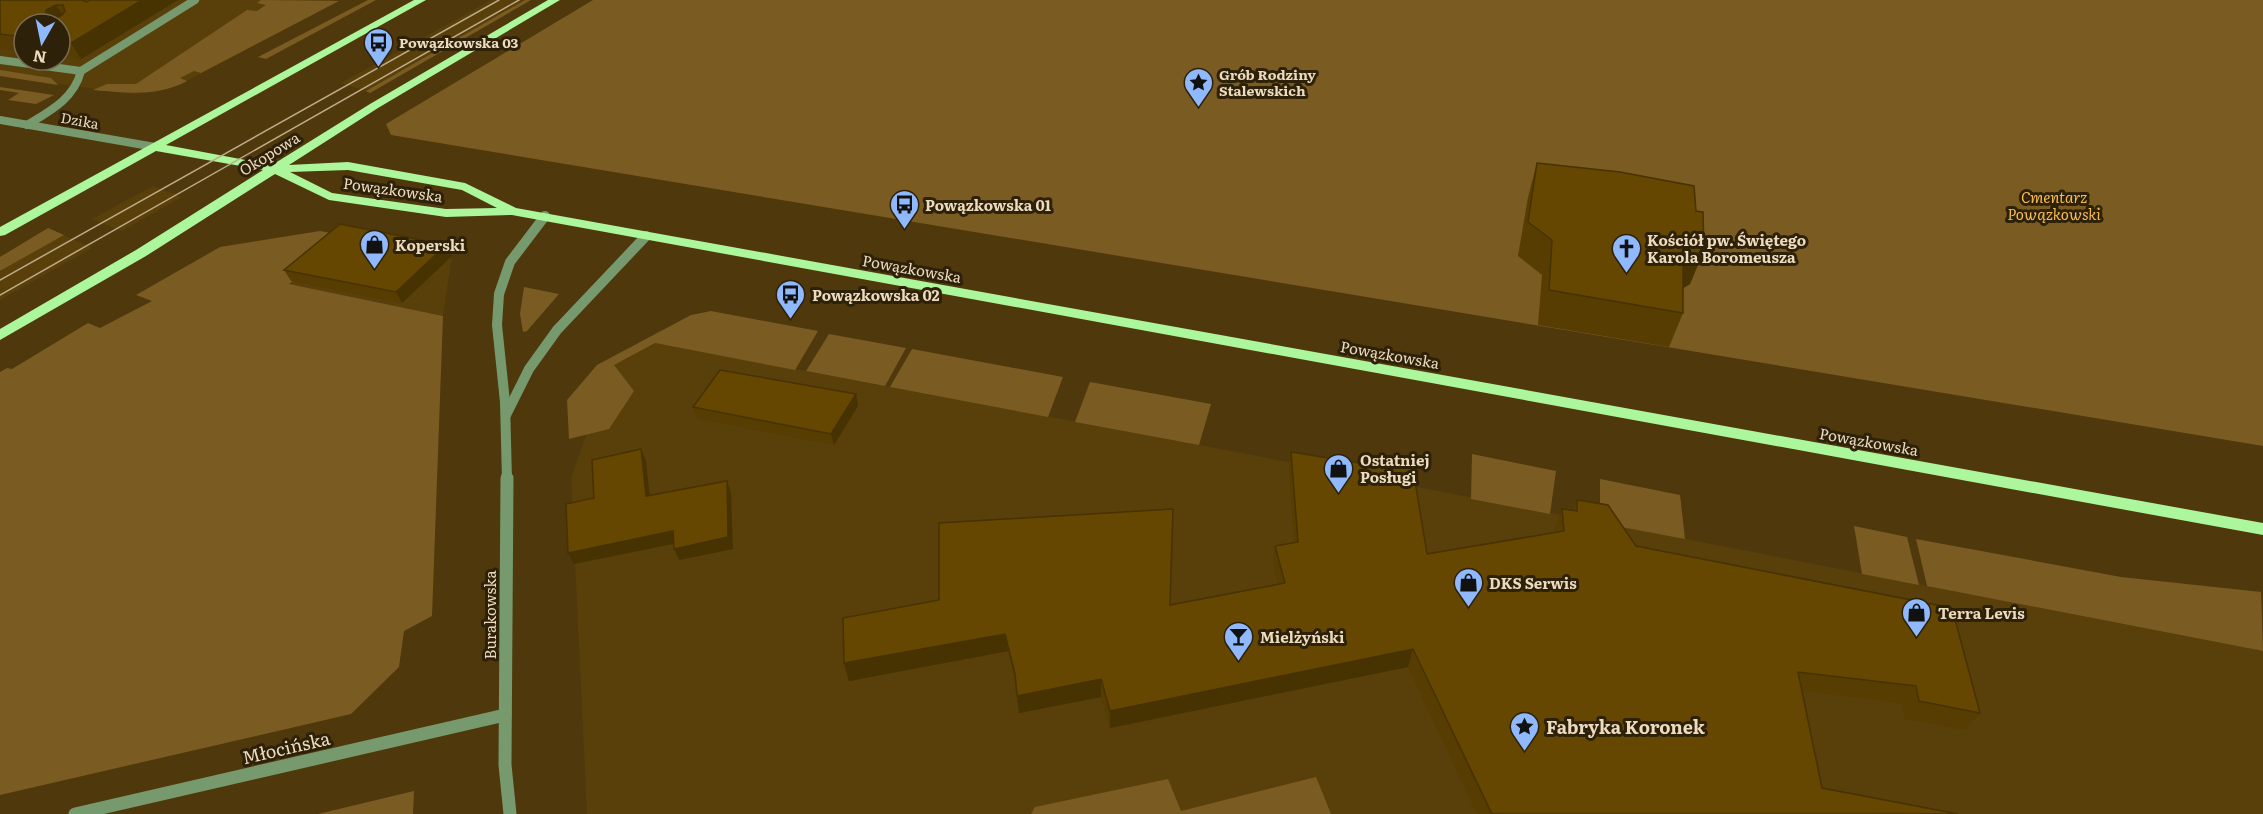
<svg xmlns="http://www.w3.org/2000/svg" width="2263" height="814" font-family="Literata,serif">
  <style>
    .built { fill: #593f09; fill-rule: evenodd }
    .green { fill: #7a5c23 }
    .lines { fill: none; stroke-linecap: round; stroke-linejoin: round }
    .minor-far2 { stroke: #769a6e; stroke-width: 8 }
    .minor-far1 { stroke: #769a6e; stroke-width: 10 }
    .minor { stroke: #769a6e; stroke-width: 13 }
    .major { fill: #acf79c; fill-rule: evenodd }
    .tram { stroke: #bdab8a; stroke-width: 1.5 }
    .wall { fill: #573d02 }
    .shaded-wall { fill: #473201 }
    .building { fill: #654702; stroke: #473201; stroke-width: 1.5; fill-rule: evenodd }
    .labels { text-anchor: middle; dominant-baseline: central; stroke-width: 6; stroke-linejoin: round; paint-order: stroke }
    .far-poi-label { font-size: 14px; font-weight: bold; fill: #ecdbbf; stroke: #2e2109; text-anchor: start }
    .far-street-label { font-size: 14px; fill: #ecdbbf; stroke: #2e2109 }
    .street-label { font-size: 15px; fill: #ecdbbf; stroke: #2e2109 }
    .park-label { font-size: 15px; font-style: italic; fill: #f6bd54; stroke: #2e2109 }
    .poi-label { font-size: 15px; font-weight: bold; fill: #ecdbbf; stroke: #2e2109; text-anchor: start }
    .near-poi-label { font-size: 18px; font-weight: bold; fill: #ecdbbf; stroke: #2e2109; text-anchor: start }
    .near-street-label { font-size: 18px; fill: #ecdbbf; stroke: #2e2109 }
  </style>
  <rect width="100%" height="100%" fill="#4f380b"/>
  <!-- built -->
  <g class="built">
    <path d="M0 0H331L339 1 179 85 159 91 133 94 0 76ZM24 24H60V60H24Z"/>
    <polygon points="491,0 525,0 366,91 341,83"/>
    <polygon points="153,186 182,197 122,231 92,219"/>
    <polygon points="64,235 92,248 0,300 0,271"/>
    <polygon points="347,236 452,256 443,316 288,284"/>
    <polygon points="655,343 1216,448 2263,651 2263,814 587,814 571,478 611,364"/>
  </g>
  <!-- green -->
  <g class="green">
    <path d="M261 0 339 1 201 73 194 71 180 78 187 81C157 97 126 93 93 90L107 84H136L247 10 257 11 266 5 257 3Z"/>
    <polygon points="368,0 376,0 266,59 258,57"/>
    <polygon points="525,0 531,0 370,93 366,91"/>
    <polygon points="593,0 2263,0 2263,446 391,135 386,124"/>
    <polygon points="0,70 51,78 58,85 0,76"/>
    <polygon points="0,87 54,95 36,104 8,100 19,93 0,90"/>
    <polygon points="48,228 64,235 0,271 0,257"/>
    <polygon points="320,231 347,236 289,284 443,316 432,616 404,631 399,667 351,714 0,795 0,372 7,368 12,369 88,323 100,328 152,301 136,295 220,247"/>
    <polygon points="524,287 559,294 527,331 523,332 520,314"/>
    <polygon points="711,311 818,331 795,370 655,343 614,365 634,391 609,429 569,439 567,400 597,365 691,315"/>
    <polygon points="829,334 906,348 885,386 806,371"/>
    <polygon points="912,349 1063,377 1048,417 890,387"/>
    <polygon points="1090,382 1211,404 1199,445 1075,422"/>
    <polygon points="1472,454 1556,471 1550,514 1471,499"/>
    <polygon points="1600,479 1680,495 1685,539 1600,523"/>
    <polygon points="1854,526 1907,537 1919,585 1862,574"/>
    <polygon points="1916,539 2121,577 2261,592 2263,651 1927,586"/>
    <polygon points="1316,777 1331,814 1031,814 1035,807 1168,779 1181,811"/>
    <polygon points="414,791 413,814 318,814"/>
  </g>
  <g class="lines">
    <!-- minor-far2 -->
    <g class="minor-far2">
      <polyline points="0,60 81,71"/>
      <polyline points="0,120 155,147"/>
      <path d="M27 125C50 111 74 99 81 71L195 0"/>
    </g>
    <!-- minor-far1 -->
    <g class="minor-far1">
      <polyline points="506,415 529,369 557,330 646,236"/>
      <polyline points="507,480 505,402 497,325 499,294 510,262 545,216"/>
    </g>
    <!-- minor -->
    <g class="minor">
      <polyline points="507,478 505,765 510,814"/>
      <polyline points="75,814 505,715"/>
    </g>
    <!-- major -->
    <path class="major" d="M414 0H426L166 145 272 165 370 104 548 0H560L378 108 289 165 348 162 465 183 516 208 2263 523V535L512 215 446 217 329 200 275 174 146 256 0 340V329L136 250 263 170 156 151 5 235 0 236V227ZM348 170 462 190 497 208 446 209 332 193 290 172Z"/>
    <!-- tram -->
    <g class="tram">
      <polyline points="0,280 499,0"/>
      <polyline points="0,295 519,0"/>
    </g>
  </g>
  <!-- wall -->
  <g class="wall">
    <polygon points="0,0 178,0 81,59 60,56 60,24 24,24 24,51 0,48"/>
    <polygon points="1537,163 1704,250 1690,284 1683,288 1683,313 1669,347 1538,325 1542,275 1518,256 1528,197"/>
    <polygon points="446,245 452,256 402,303 291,281 284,270"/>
    <polygon points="858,406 834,445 698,419 693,407"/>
    <polygon points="1291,452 1364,464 1365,459 1427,554 1555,533 1555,527 1562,509 1573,510 1577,500 1636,546 1980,713 1965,730 1905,719 1901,703 1802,691 1822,788 1958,814 1477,814 1408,667 1110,728 1101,697 1019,713 1016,686 1008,651 849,681 844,663 1170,605 1278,585 1273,564 1275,546 1294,543 1289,471"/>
  </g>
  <!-- shaded-wall -->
  <g class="shaded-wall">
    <polygon points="142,0 178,0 81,59 71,43"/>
    <polygon points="56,5 66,20 48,24 44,19 46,10"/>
    <polygon points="446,245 452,256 402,303 396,292"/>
    <polygon points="1704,250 1690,284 1669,297 1683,262"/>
    <polygon points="856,394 858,406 834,445 831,434"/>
    <polygon points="641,449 646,461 651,508 646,496"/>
    <polygon points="727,481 731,493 733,549 679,560 674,549"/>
    <polygon points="673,531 678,543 574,564 568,553"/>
    <polygon points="1005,634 1008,651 849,681 844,663"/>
    <polygon points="1413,649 1408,667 1110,728 1110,711"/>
    <polygon points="1101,679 1101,697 1019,713 1017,696"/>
  </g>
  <!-- building -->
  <g class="building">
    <path d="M0 0H81L87 2 90 0H142L71 43 60 41V24H24V37L0 34ZM56 5H63L65 11 62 15 50 22 44 19 46 10Z"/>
    <polygon points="1537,163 1620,172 1694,186 1696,211 1703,212 1704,250 1683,262 1683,313 1549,290 1552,240 1528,222"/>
    <polygon points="340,224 446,245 396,292 284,270"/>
    <polygon points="720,370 856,394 831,434 693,407"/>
    <polygon points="641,449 646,496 727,481 728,537 674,549 673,531 568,553 566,504 594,498 592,460"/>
    <polygon points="1291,452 1366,464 1365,459 1413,469 1427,554 1564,531 1562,509 1577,511 1577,500 1608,505 1636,546 1952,608 1980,713 1919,701 1916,686 1798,672 1822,788 1958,814 1492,814 1413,649 1110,711 1101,679 1017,696 1015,674 1005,634 844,663 843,618 939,600 939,523 1173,509 1170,605 1285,583 1275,546 1298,542"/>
  </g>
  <!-- icons -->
  <defs>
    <symbol id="bus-pin" viewBox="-11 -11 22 30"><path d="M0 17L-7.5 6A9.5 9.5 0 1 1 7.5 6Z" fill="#8fb8fd" stroke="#2e2109"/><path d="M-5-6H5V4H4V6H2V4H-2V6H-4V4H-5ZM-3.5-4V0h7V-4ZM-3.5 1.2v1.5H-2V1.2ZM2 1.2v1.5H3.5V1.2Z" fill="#111"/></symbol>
    <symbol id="sight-pin" viewBox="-11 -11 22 30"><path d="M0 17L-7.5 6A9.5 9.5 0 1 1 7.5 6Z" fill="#8fb8fd" stroke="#2e2109"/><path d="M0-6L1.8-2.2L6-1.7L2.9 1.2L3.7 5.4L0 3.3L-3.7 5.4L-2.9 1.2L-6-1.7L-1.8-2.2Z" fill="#111"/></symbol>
    <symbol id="shop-pin" viewBox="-11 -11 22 30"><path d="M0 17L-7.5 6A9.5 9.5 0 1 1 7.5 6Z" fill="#8fb8fd" stroke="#2e2109"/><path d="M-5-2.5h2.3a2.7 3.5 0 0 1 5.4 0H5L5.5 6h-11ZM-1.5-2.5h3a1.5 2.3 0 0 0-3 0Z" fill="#111"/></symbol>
    <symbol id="church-pin" viewBox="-11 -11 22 30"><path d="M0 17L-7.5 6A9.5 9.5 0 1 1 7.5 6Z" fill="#8fb8fd" stroke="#2e2109"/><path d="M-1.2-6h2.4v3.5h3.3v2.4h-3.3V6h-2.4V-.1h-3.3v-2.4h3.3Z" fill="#111"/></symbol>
    <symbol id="bar-pin" viewBox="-11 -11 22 30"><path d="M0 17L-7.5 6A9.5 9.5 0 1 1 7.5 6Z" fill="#8fb8fd" stroke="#2e2109"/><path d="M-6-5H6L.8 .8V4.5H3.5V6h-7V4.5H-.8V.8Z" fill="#111"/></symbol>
  </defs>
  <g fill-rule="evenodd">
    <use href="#bus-pin" x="362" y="26" width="33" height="45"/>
    <use href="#sight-pin" x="1182" y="66" width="33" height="45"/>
    <use href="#bus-pin" x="888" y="188" width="33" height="45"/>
    <use href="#shop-pin" x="358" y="228" width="33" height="45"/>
    <use href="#church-pin" x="1610" y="232" width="33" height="45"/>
    <use href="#bus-pin" x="774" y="278" width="33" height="45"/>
    <use href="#shop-pin" x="1322" y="452" width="33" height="45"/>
    <use href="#shop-pin" x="1452" y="566" width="33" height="45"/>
    <use href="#shop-pin" x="1900" y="596" width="33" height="45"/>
    <use href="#bar-pin" x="1222" y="620" width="33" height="45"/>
    <use href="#sight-pin" x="1508" y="710" width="33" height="45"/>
  </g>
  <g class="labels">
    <!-- far-poi labels -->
    <g class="far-poi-label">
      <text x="399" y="42">Powązkowska 03</text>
      <text x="1219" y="74">Grób Rodziny<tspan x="1219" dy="16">Stalewskich</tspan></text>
    </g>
    <!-- far-street labels -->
    <g class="far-street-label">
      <text transform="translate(80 120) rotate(10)">Dzika</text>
    </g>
    <!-- street labels -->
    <g class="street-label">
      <text transform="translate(269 153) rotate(-32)">Okopowa</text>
      <text transform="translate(393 189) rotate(8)">Powązkowska</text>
      <text transform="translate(912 268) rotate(10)">Powązkowska</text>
      <text transform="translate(1390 354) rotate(10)">Powązkowska</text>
      <text transform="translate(1869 441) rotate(10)">Powązkowska</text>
      <text transform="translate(489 615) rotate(-90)">Burakowska</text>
    </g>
    <!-- park labels -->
    <g class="park-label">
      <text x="2054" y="196">Cmentarz<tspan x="2054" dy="17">Powązkowski</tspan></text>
    </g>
    <!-- poi labels -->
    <g class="poi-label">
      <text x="925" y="204">Powązkowska 01</text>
      <text x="1647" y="239">Kościół pw. Świętego<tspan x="1647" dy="17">Karola Boromeusza</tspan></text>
      <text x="395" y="244">Koperski</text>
      <text x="812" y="294">Powązkowska 02</text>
      <text x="1360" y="459">Ostatniej<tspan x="1360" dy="17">Posługi</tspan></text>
      <text x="1489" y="582">DKS Serwis</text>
      <text x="1938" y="612">Terra Levis</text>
      <text x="1260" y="636">Mielżyński</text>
    </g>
    <!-- near-poi labels -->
    <g class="near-poi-label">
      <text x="1546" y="726">Fabryka Koronek</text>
    </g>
    <!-- near-street labels -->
    <g class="near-street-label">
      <text transform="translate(286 747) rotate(-13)">Młocińska</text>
    </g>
  </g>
  <!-- north arrow -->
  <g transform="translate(42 42) rotate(189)"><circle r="28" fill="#2e2109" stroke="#7a6b52" stroke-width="1.5"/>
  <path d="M0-4.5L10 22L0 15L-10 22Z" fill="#8fb8fd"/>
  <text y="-9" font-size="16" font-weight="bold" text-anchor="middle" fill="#ecdbbf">N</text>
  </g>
</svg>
